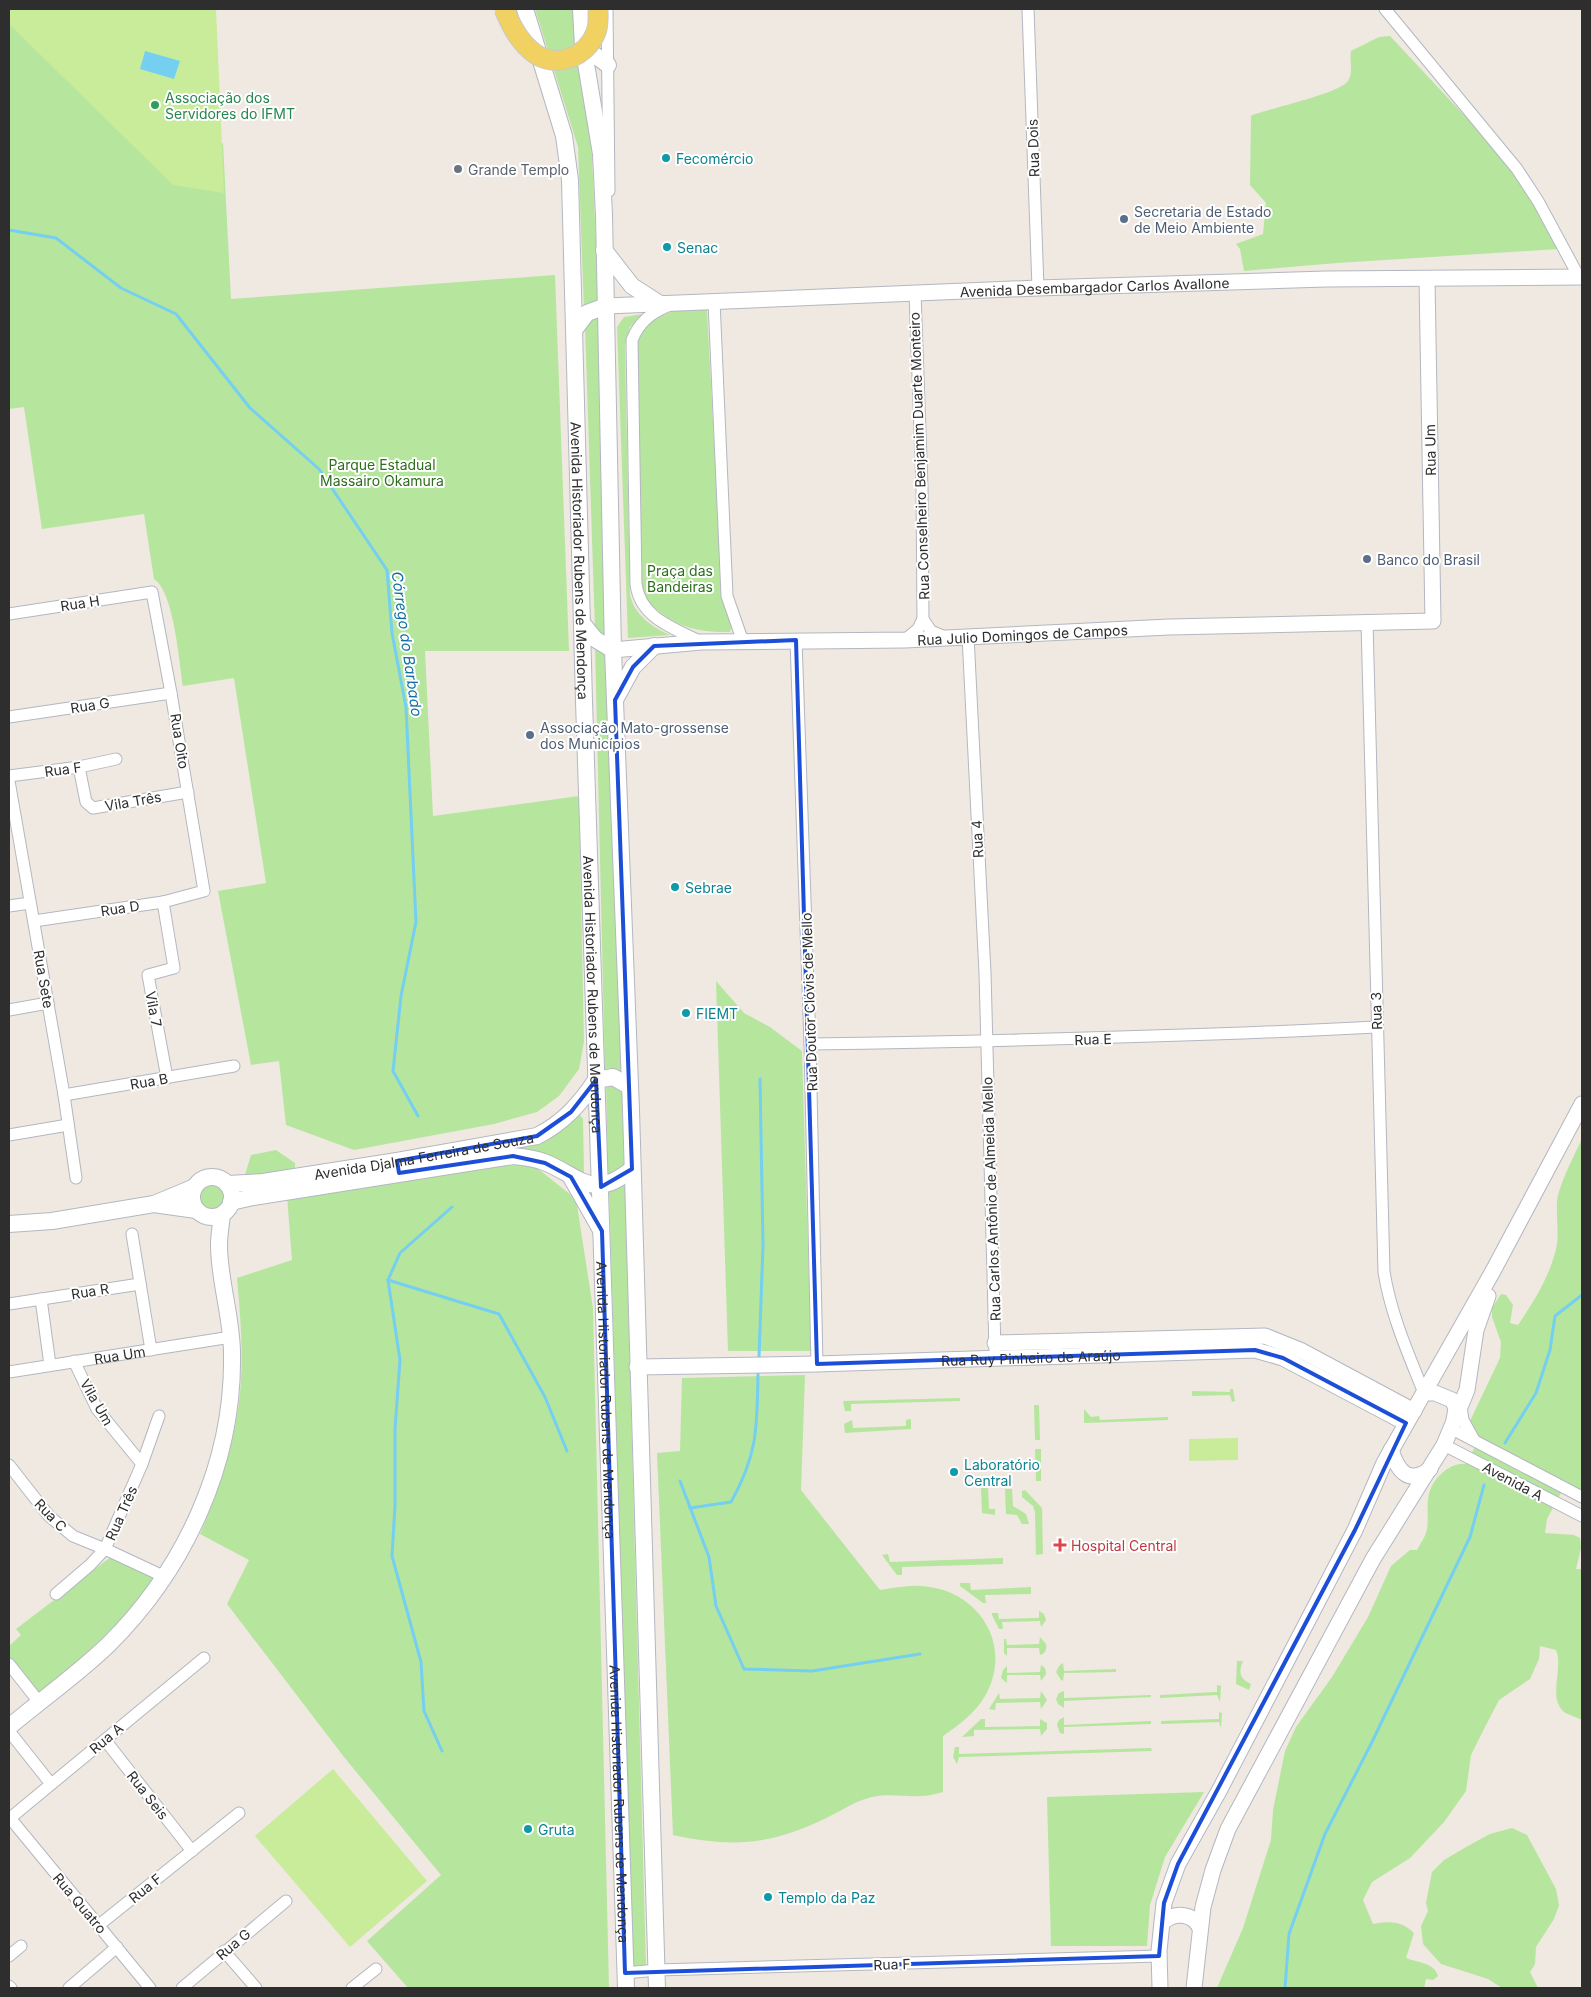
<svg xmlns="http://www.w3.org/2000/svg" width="1591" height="1997" font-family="Inter,sans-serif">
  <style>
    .green { fill: #b6e59e }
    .pitch { fill: #c9ec9a }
    .water { fill: #75cff0 }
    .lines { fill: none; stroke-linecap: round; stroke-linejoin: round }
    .stream { stroke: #75cff0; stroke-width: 3 }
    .minor-casing { stroke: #b4b7c1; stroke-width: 13 }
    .tertiary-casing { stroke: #b4b7c1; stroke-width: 17 }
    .secondary-casing { stroke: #b4b7c1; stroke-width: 18 }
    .minor { stroke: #fff; stroke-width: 11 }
    .tertiary { stroke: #fff; stroke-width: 15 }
    .secondary { stroke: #fff; stroke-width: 16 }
    .primary-bridge-casing { stroke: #c9c9c9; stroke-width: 21; stroke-linecap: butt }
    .primary-bridge { stroke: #f2d163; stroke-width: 19 }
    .marked { fill: none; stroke: #1d4ed8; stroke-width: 4; stroke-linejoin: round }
    .leisure-dot { fill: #2e9e5b; stroke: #fff; stroke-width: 2 }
    .culture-dot { fill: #0f9aa8; stroke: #fff; stroke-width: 2 }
    .worship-dot { fill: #6b7280; stroke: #fff; stroke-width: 2 }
    .service-dot { fill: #5c6f8a; stroke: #fff; stroke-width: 2 }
    .health-dot { fill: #e0444e; stroke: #fff; stroke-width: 2 }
    .labels { text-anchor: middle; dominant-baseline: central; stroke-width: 4; stroke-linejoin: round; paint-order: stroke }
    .leisure-label { font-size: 14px; fill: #27864d; stroke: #fff; text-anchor: start }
    .street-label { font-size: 14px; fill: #2e2e2e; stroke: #fff }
    .culture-label { font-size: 14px; fill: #0d838f; stroke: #fff; text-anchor: start }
    .worship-label { font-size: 14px; fill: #5b616d; stroke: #fff; text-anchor: start }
    .service-label { font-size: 14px; fill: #4e5e75; stroke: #fff; text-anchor: start }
    .park-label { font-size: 14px; fill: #2c6e1b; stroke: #fff }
    .health-label { font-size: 14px; fill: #be3a42; stroke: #fff; text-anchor: start }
    .water-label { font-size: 15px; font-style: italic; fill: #0d6fa3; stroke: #fff }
  </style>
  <rect width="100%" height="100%" fill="#efe9e1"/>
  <!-- green -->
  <g class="green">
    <path d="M9 9 212 150 223 143 231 299 555 275 569 651H425L433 816 579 796 584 1042 579 1069 559 1096 537 1112 494 1124 354 1150 286 1125 279 1061 251 1065 218 891 266 883 234 678 183 686C179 661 174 592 154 579L144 514 42 529 24 407 9 409Z"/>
    <polygon points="535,9 577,9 590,115 599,305 584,310 578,147"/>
    <path d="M1390 36 1505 159 1528 190 1558 249 1337 263 1244 271 1240 249 1236 244 1263 234 1266 203 1250 185 1251 116C1269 108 1339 94 1348 81 1354 72 1349 61 1351 51L1379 37Z"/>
    <path d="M680 309 707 310 722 594 732 625 730 632C690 633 666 623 640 593L636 340C647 321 660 316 680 309Z"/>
    <path d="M643 314 630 327 625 346 630 594C634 615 652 627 670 635L628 638 617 327 624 317Z"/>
    <polygon points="599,315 608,642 595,630 585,326 587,321"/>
    <polygon points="595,643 609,653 622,1073 605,1074"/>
    <polygon points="716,981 744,1013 770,1027 802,1051 811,1351 728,1351"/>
    <polygon points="606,1079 622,1084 624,1170 608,1179"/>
    <polygon points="580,1115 583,1119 584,1175 553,1160 402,1165 546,1139"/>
    <path d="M1582 1139V1491L1561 1493 1547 1519 1545 1533 1574 1535 1580 1538 1581 1548 1576 1569H1582V1720C1577 1717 1568 1715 1564 1712 1547 1696 1564 1669 1556 1650L1540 1646 1539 1659 1530 1679 1499 1700 1484 1729 1471 1755 1466 1791 1444 1822 1410 1858 1372 1882 1363 1900 1373 1924C1389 1921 1402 1921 1414 1933L1406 1958C1418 1963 1434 1962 1438 1976L1433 1980 1426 1979 1424 1988H1217L1243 1928 1271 1840 1273 1810 1285 1751 1296 1727 1332 1677 1368 1617 1391 1566 1410 1550H1417C1420 1544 1426 1536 1427 1529 1429 1518 1426 1505 1429 1494 1433 1478 1450 1462 1466 1464L1475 1447 1469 1423 1500 1358 1501 1342 1492 1317V1308L1501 1294 1506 1295 1513 1305 1510 1323 1518 1325C1533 1303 1548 1279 1555 1253 1560 1236 1556 1221 1557 1203 1557 1189 1575 1153 1582 1139Z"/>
    <polygon points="276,1150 295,1163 295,1170 244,1178 251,1155"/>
    <path d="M533 1165 576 1199 593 1308 609 1988H408L367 1941 441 1875 344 1757 227 1604 249 1560 200 1534C221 1486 238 1434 241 1380 243 1346 240 1312 237 1278L292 1260 287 1196 489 1166Z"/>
    <circle cx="212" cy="1198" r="14"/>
    <polygon points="625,1185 646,1966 633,1967 609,1188"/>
    <path d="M805 1375 801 1490 880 1590C894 1588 908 1585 922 1586 979 1590 1014 1645 985 1696 975 1713 959 1725 943 1736V1792C936 1794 928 1796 921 1796 905 1797 887 1793 872 1797 853 1801 837 1814 820 1821 766 1846 730 1847 673 1835L657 1453 680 1451 682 1378Z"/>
    <polygon points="1230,1389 1233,1389 1235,1401 1232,1402 1230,1395 1192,1396 1192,1391 1230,1392"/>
    <polygon points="960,1398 960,1401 851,1404 851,1411 845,1411 843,1401"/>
    <polygon points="1034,1405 1039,1405 1040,1440 1035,1440"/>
    <polygon points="1084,1409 1091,1417 1099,1416 1100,1420 1168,1417 1168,1420 1084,1423"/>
    <polygon points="911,1419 911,1429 845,1433 844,1424 852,1420 853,1428 906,1426 906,1420"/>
    <polygon points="1035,1449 1041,1449 1041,1481 1036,1481"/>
    <polygon points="981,1488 988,1488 989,1509 995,1509 995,1515 982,1513"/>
    <polygon points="1005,1489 1012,1489 1013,1506 1026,1514 1029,1524 1022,1524 1017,1515 1006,1514"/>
    <polygon points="1025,1490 1042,1508 1043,1554 1036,1555 1035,1512 1033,1506 1022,1497 1022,1491"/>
    <polygon points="888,1554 890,1562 1003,1558 1003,1564 902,1567 902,1575 897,1575 882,1555"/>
    <path d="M112 1556 157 1580C121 1622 81 1660 37 1694L9 1658V1646L21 1635 16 1629Z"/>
    <polygon points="960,1583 970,1583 971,1590 1031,1587 1031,1594 985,1595 986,1603 983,1603 960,1586"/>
    <polygon points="1039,1611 1044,1614 1046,1620 1041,1627 1040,1621 1002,1622 1003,1629 999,1629 992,1615 992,1613 998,1613 999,1619 1039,1618"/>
    <path d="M1040 1637 1046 1644C1047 1649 1045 1654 1040 1655L1039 1648H1007V1656L1004 1653V1639H1006L1007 1645 1039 1644Z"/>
    <path d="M1237 1661H1243C1238 1673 1240 1679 1251 1684L1249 1690 1236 1684Z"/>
    <polygon points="1063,1663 1064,1671 1116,1669 1116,1672 1064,1673 1063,1681 1061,1680 1056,1672 1059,1666"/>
    <polygon points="1041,1665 1045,1668 1046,1674 1041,1681 1040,1675 1007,1675 1007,1683 1001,1678 1003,1670 1007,1666 1007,1673 1040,1672"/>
    <polygon points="1217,1685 1221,1686 1220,1702 1217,1695 1160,1698 1160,1695 1217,1692"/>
    <polygon points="1041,1691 1047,1700 1041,1709 1040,1702 996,1703 995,1710 989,1709 999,1693 1000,1699 1040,1698"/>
    <polygon points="1064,1691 1064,1698 1151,1695 1151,1697 1064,1701 1064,1708 1058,1704 1056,1699 1059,1693"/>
    <polygon points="1219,1712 1222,1713 1221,1728 1219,1722 1161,1724 1161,1721 1219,1719"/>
    <polygon points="1064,1717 1064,1725 1151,1721 1151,1724 1064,1727 1064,1734 1060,1733 1057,1725 1059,1720"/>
    <polygon points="981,1719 985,1719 985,1727 1040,1726 1040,1719 1047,1723 1047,1729 1041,1736 1040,1729 974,1730 974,1736 962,1737"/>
    <polygon points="955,1747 959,1747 959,1754 1151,1748 1152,1751 959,1757 957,1764 953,1757"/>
    <polygon points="1204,1792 1165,1857 1150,1905 1147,1946 1051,1946 1047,1797"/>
    <polygon points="1512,1828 1527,1835 1556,1889 1559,1905 1554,1919 1536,1947 1535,1964 1530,1972 1538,1988 1502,1988 1488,1979 1441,1964 1423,1944 1421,1926 1428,1911 1426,1903 1432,1872 1444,1860 1466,1847 1490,1834"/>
  </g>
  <!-- pitch -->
  <g class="pitch">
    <polygon points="9,9 216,9 224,193 173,185 9,24"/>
    <polygon points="1238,1438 1238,1460 1189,1461 1189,1439"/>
    <polygon points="333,1769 427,1881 350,1947 255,1836"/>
  </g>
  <!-- water -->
  <polygon class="water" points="145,51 180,61 174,79 140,69"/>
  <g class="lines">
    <!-- stream -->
    <g class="stream">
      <polyline points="9,230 56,238 121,288 176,314 250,408 319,469 387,570 392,633 406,707 416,922 401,996 393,1071 418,1116"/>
      <polyline points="452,1207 400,1253 388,1280 499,1314 545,1397 567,1451"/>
      <polyline points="388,1280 400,1360 395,1429 395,1506 392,1556 421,1662 424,1711 442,1751"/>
      <polyline points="759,1357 763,1245 760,1079"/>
      <polyline points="1505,1443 1536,1393 1550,1350 1555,1316 1582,1295"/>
      <polyline points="680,1481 709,1557 716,1606 744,1669 812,1671 920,1654"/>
      <path d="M690 1508 731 1502C758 1454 757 1427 758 1374"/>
      <polyline points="1285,1988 1289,1934 1325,1834 1372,1742 1470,1537 1484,1485"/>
    </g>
    <defs>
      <g id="minor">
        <polyline points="607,9 609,191"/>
        <polyline points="1028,9 1038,288"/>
        <polyline points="1385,9 1517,169 1538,201 1579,277"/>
        <polyline points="915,293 922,487 923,619 931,631 945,637"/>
        <polyline points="714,301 727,596 743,642"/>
        <path d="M668 306C651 313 639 322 632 340L636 584C640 618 674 628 701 642"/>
        <polyline points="9,614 152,592 171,693 204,891 163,902 34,921"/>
        <path d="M1367 622 1384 1272C1391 1315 1408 1353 1424 1393"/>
        <polyline points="968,636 985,973 995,1351"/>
        <polyline points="796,640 810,1044 817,1364"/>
        <polyline points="905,640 918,629 923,619"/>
        <polyline points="9,717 171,693"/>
        <polyline points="79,767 86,802 93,808 188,792"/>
        <polyline points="9,776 79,767 116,759"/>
        <polyline points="9,781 64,1095 76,1178"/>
        <polyline points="163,902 174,968 148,975 167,1078"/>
        <polyline points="9,906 30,903"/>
        <polyline points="9,1010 48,1003"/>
        <path d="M810 1044C999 1041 1188 1037 1376 1027"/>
        <polyline points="64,1095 234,1066"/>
        <polyline points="9,1135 68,1125"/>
        <polyline points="132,1234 151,1350"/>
        <polyline points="41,1299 50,1365"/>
        <polyline points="9,1304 140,1284"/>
        <polyline points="74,1361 97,1409 142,1464"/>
        <path id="s1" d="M9 1372 231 1337"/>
        <polyline points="1461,1406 1463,1420 1474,1440"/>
        <polyline points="1452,1429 1582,1497"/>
        <polyline points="1444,1445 1582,1516"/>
        <polyline points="9,1465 49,1516 73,1536 105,1549 165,1577"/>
        <polyline points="56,1594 90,1565 105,1549 142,1464 159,1416"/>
        <polyline points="9,1664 39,1702"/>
        <polyline points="9,1731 51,1784"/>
        <polyline points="105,1740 192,1851"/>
        <polyline points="10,1818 150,1988"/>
        <polyline points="9,1819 204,1658"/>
        <polyline points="99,1925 239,1813"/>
        <polyline points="224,1951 256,1988"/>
        <polyline points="9,1956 21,1946"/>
        <polyline points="625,1973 657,1970 1159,1956"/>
        <polyline points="9,1986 11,1988"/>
        <polyline points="69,1988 117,1947"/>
        <polyline points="182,1988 286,1901"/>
        <polyline points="352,1988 376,1969"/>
      </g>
      <g id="tertiary">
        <path id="s2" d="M606 306 1038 288 1326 279 1582 277"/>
        <path id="s3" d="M613 650 701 642 905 640 1169 627 1433 621 1427 280"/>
        <polyline points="995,1343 1265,1336 1302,1351 1414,1411"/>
        <path id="s4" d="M637 1367 817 1364 1255 1350 1283 1358 1406 1423"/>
        <polyline points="1424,1393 1435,1393 1452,1400 1456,1408 1454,1420"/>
        <path d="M1391 1450C1398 1472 1409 1485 1430 1469"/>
        <path d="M1162 1923C1174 1911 1193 1913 1200 1928"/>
        <polyline points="1160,1988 1159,1951 1164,1903 1178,1864 1219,1791 1355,1530 1384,1463 1493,1271 1582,1104"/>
        <polyline points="1194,1988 1203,1907 1213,1870 1228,1829 1373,1559 1444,1445 1467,1390 1476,1330 1488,1296"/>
      </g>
      <g id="secondary">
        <path id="s5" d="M525 9 564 136 570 180 584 701 626 1988"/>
        <polyline points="581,9 583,46 601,154 604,215 613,650 631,1110 657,1988"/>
        <polyline points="583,46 608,65"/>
        <polyline points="604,250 632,286 660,304"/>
        <polyline points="575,329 587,313 606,306"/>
        <polyline points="582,623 595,639 613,650"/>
        <polyline points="616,698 633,667 654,646"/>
        <circle cx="212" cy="1197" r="20"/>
        <polyline points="571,1177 601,1230"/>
        <path id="s6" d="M227 1184 263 1182 397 1161 537 1136C563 1123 580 1104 596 1080L613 1077 629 1086"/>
        <path d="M231 1202 253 1197 513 1156C524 1157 534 1158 544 1162 580 1176 592 1202 632 1169"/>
        <polyline points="154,1204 196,1210"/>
        <polyline points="9,1224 52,1221 154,1204 195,1187"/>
        <path d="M9 1727C41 1700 78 1674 108 1645 185 1569 234 1463 232 1354 232 1317 219 1281 219 1245 219 1235 221 1224 222 1215"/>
      </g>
    </defs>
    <!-- minor casing -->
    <use href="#minor" class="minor-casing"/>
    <!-- tertiary casing -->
    <use href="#tertiary" class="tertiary-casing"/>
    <!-- secondary casing -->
    <use href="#secondary" class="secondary-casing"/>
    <!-- minor -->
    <use href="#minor" class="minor"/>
    <!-- tertiary -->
    <use href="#tertiary" class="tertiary"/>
    <!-- secondary -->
    <use href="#secondary" class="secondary"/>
    <defs>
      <path id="primary-bridge" d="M504 9C511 25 519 42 534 53 556 69 587 57 596 32 599 25 598 16 598 9"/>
    </defs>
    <!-- primary-bridge casing -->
    <use href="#primary-bridge" class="primary-bridge-casing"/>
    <!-- primary-bridge -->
    <use href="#primary-bridge" class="primary-bridge"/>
  </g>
  <!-- marked area -->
  <path class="marked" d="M796 640 817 1364 1255 1350 1283 1358 1406 1423 1355 1530 1178 1864 1164 1903 1159 1956 625 1973 602 1231 571 1177 545 1163 513 1156 399 1173 397 1161 537 1136 571 1112 596 1080 601 1187 632 1169 615 700 633 667 654 646Z"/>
  <!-- markers -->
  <circle class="leisure-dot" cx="155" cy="105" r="5"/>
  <g class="culture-dot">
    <circle cx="666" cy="158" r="5"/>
    <circle cx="667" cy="247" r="5"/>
    <circle cx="675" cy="887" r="5"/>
    <circle cx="686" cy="1013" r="5"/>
    <circle cx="954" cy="1472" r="5"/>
    <circle cx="528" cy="1829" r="5"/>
    <circle cx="768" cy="1897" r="5"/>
  </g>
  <circle class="worship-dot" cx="458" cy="169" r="5"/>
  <g class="service-dot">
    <circle cx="1124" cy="219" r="5"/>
    <circle cx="1367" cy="559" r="5"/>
    <circle cx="530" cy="735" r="5"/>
  </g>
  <path class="health-dot" d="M1057.5 1537.5h5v5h5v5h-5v5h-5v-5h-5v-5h5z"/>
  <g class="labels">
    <!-- leisure labels -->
    <g class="leisure-label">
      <text x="165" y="97">Associação dos<tspan x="165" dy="16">Servidores do IFMT</tspan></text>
    </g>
    <!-- street labels -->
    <g class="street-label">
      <text transform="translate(1033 148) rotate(-92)">Rua Dois</text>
      <text stroke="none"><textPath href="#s2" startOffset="489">Avenida Desembargador Carlos Avallone</textPath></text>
      <text transform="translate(1430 450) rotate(-91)">Rua Um</text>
      <text transform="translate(919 456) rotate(-92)">Rua Conselheiro Benjamim Duarte Monteiro</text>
      <text stroke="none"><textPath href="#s5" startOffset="558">Avenida Historiador Rubens de Mendonça</textPath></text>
      <text transform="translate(80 603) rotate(-9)">Rua H</text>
      <text stroke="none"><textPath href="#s3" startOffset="410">Rua Julio Domingos de Campos</textPath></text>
      <text transform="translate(90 705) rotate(-9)">Rua G</text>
      <text transform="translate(180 741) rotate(81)">Rua Oito</text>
      <text transform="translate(63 769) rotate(-8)">Rua F</text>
      <text transform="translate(133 801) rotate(-10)">Vila Três</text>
      <text transform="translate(977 839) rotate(-93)">Rua 4</text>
      <text transform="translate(120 908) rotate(-9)">Rua D</text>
      <text transform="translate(44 979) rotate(80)">Rua Sete</text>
      <text stroke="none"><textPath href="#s5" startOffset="992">Avenida Historiador Rubens de Mendonça</textPath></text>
      <text transform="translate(809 1002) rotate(-92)">Rua Doutor Clóvis de Mello</text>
      <text transform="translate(154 1009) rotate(79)">Vila 7</text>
      <text transform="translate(1376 1011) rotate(-92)">Rua 3</text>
      <text transform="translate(1093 1039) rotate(-2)">Rua E</text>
      <text transform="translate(149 1081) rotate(-10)">Rua B</text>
      <text stroke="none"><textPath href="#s6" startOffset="199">Avenida Djalma Ferreira de Souza</textPath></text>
      <text transform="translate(991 1199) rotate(-92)">Rua Carlos Antônio de Almeida Mello</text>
      <text transform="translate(90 1291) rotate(-9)">Rua R</text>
      <text stroke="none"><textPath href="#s1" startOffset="112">Rua Um</textPath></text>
      <text stroke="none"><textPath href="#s4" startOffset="394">Rua Ruy Pinheiro de Araújo</textPath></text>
      <text stroke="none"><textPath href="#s5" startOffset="1398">Avenida Historiador Rubens de Mendonça</textPath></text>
      <text transform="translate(97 1402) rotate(60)">Vila Um</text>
      <text transform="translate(1513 1481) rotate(28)">Avenida A</text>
      <text transform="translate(121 1513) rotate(-66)">Rua Três</text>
      <text transform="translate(51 1515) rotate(46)">Rua C</text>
      <text transform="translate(106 1738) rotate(-40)">Rua A</text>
      <text transform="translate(148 1795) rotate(52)">Rua Seis</text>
      <text stroke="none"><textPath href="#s5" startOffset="1802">Avenida Historiador Rubens de Mendonça</textPath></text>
      <text transform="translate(145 1888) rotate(-39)">Rua F</text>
      <text transform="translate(80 1903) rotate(50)">Rua Quatro</text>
      <text transform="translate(233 1944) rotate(-40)">Rua G</text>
      <text transform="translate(892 1964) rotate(-2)">Rua F</text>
    </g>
    <!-- culture labels -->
    <g class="culture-label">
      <text x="676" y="158">Fecomércio</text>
      <text x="677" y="247">Senac</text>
      <text x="685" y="887">Sebrae</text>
      <text x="696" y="1013">FIEMT</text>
      <text x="964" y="1464">Laboratório<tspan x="964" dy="16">Central</tspan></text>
      <text x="538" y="1829">Gruta</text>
      <text x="778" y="1897">Templo da Paz</text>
    </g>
    <!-- worship labels -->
    <g class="worship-label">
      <text x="468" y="169">Grande Templo</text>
    </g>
    <!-- service labels -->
    <g class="service-label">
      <text x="1134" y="211">Secretaria de Estado<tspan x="1134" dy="16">de Meio Ambiente</tspan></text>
      <text x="1377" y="559">Banco do Brasil</text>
      <text x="540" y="727">Associação Mato-grossense<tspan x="540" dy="16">dos Municípios</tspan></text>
    </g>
    <!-- park labels -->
    <g class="park-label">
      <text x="382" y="464">Parque Estadual<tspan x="382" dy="16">Massairo Okamura</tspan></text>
      <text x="680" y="570">Praça das<tspan x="680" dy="16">Bandeiras</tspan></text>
    </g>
    <!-- health labels -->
    <g class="health-label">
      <text x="1071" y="1545">Hospital Central</text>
    </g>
    <!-- water labels -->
    <g class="water-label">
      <text transform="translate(407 644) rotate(82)">Córrego do Barbado</text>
    </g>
  </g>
  <!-- border -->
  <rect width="1591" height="1997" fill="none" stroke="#2e2e2e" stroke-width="20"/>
</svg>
